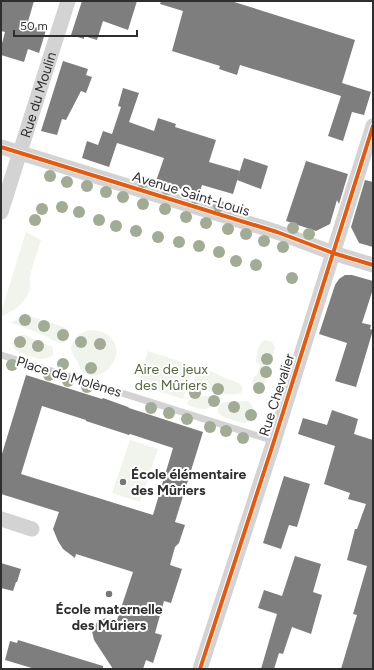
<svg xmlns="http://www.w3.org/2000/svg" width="374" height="670" font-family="Figtree,sans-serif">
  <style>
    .green { fill: #f1f4ec }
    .building { fill: #7e7e7e; fill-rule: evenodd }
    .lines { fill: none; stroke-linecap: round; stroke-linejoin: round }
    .lane { stroke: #d3d3d3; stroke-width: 7 }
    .street { stroke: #d3d3d3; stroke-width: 15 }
    .cycleway-casing { stroke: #fff; stroke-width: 6 }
    .cycleway { stroke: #e8590c; stroke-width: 4 }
    .tree { fill: #a2ac94 }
    .poi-dot { fill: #777; stroke: #fff; stroke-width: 1.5 }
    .labels { text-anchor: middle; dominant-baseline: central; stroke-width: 4; stroke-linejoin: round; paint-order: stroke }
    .street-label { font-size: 14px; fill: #2e2e2e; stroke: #fff }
    .park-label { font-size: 14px; fill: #56693c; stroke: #fff }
    .poi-label { font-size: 14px; font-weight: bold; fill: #2e2e2e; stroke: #fff; text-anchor: start }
  </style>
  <rect width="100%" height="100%" fill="#fff"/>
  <!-- green -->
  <g class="green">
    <path d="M26 232 41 240C37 252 33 264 30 276 29 281 31 287 29 292 25 303 13 312 2 316L1 315V312Z"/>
    <polygon points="26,315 30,316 64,327 68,330 69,333 68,338 65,342 59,343 39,333 12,323 14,321"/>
    <path d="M90 330C98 330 105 332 110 337 130 356 98 388 82 371 79 368 80 366 78 362 77 360 74 357 73 355 72 352 71 349 71 346 76 337 80 332 90 330Z"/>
    <path d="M21 335H25L52 347 53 350V355C50 357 45 359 41 359 38 359 20 353 17 351 9 345 13 337 21 335Z"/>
    <path d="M264 340C269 340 274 342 275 348L268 374 265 381 263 389 261 392 258 393C254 389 250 383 254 377 256 374 257 375 258 372 259 370 259 367 260 365L256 362C257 354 257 345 264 340Z"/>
    <polygon points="148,351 194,366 183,399 154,390 155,385 139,380"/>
    <path d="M204 369 213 372 227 379 239 383 242 387V391L241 393C232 397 208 392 200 388 191 383 195 370 204 369Z"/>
    <path d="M204 396H214L216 399V403C209 411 199 410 190 406L187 403C190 398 198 397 204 396Z"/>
    <path d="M248 401C257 408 256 422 243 423 237 421 217 418 218 410 218 406 221 404 224 402Z"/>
    <polygon points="130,440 158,449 140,502 112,493"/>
  </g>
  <!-- building -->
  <g class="building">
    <polygon points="1,1 34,1 27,25 46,30 39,53 28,49 24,62 1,55 1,47 5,32 1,31"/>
    <polygon points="82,1 137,1 128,30 103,21 97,40 84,36 84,39 71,35"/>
    <polygon points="161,1 231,1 355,40 342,83 371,92 364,115 352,112 343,141 328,136 341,96 240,65 237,75 219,69 220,66 172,51 183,11 160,4"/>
    <polygon points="63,61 88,69 86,75 92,77 86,93 81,91 66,120 62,119 57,135 41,131"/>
    <polygon points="123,88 139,93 129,122 154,131 158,118 176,124 175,127 216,140 209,162 240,171 233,194 202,185 199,195 156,181 164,158 117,143 109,167 82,158 87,141 98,145 103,131 112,134 121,107 118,106"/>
    <polygon points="244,158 268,166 261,189 237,180"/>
    <polygon points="306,161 348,174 339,204 337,200 330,224 316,231 286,221"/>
    <polygon points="365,180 373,182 373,247 359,243 351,227"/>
    <polygon points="345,275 352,275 373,281 373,289 362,323 371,325 370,329 373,330 356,387 335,381 347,343 319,334 335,285 339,279"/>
    <path d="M26 375 102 399 103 398 128 407 129 408 203 432 175 522 185 525 179 543 175 547 170 565 182 569 171 603 164 601 155 633 162 635 153 663 146 660 143 669H113L94 640 92 631 95 625 98 621 103 619 106 618 117 620 133 572 76 554 75 558 63 549 58 541 53 529 59 512 1 494V457ZM42 406 86 420V421L129 435 130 434 173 448 153 515 21 474Z"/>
    <polygon points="332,410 358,419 354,434 373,440 373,669 341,669 357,615 353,614 367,566 347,560 355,529 357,529 366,504 348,499 350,493 324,484 335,446 298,434 303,418 327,425"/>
    <polygon points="284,476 310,484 297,527 289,525 281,549 263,543"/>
    <polygon points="295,556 321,564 313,592 322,595 311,634 292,627 283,654 279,653 274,669 261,669 277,614 258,608 264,590 282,596"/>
    <polygon points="1,563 21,569 17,582 16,582 13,591 1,588"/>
    <polygon points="18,640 103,666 103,669 35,669 5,660 10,641 17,643"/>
  </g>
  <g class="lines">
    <!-- lane -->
    <polyline class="lane" points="1,355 274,441"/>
    <!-- street -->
    <g class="street">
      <polyline points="1,147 277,232 333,253 373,265"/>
      <path id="s1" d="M1 212 68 1"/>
      <polyline points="1,519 32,529"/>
      <polyline points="200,669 274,441 373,126"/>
    </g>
    <defs>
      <g id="cycleway">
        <polyline points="1,147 277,232 333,253 373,265"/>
        <polyline points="200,669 274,441 373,126"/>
      </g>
    </defs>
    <!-- cycleway casing -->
    <use href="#cycleway" class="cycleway-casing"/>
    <!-- cycleway -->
    <use href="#cycleway" class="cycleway"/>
  </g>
  <!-- trees -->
  <g class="tree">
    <circle cx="50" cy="176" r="6"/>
    <circle cx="67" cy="182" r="6"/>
    <circle cx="143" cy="182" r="6"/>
    <circle cx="87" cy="186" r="6"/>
    <circle cx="167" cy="189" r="6"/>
    <circle cx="106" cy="192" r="6"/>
    <circle cx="123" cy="197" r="6"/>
    <circle cx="196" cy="198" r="6"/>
    <circle cx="143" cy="204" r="6"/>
    <circle cx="219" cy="206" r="6"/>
    <circle cx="62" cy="207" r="6"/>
    <circle cx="42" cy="209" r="6"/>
    <circle cx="165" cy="209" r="6"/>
    <circle cx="79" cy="212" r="6"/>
    <circle cx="186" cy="217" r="6"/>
    <circle cx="35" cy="220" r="6"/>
    <circle cx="99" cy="220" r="6"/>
    <circle cx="206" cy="223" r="6"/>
    <circle cx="116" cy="226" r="6"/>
    <circle cx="293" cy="228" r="6"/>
    <circle cx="228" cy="229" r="6"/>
    <circle cx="136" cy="231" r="6"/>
    <circle cx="246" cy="234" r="6"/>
    <circle cx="309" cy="234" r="6"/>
    <circle cx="158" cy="237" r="6"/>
    <circle cx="264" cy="241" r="6"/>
    <circle cx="179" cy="242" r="6"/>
    <circle cx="199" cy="246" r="6"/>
    <circle cx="283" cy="247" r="6"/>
    <circle cx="219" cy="252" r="6"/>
    <circle cx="236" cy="261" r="6"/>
    <circle cx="256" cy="265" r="6"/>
    <circle cx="292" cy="278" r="6"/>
    <circle cx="25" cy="320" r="6"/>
    <circle cx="44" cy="326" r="6"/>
    <circle cx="63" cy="335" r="6"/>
    <circle cx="20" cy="342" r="6"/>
    <circle cx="81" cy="342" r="6"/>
    <circle cx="100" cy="344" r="6"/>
    <circle cx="38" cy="346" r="6"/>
    <circle cx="267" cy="359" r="6"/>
    <circle cx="63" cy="364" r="6"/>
    <circle cx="12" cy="365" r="6"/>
    <circle cx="91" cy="368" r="6"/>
    <circle cx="266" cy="372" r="6"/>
    <circle cx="49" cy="375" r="6"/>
    <circle cx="68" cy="381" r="6"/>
    <circle cx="87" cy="387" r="6"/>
    <circle cx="259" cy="388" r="6"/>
    <circle cx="218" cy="389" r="6"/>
    <circle cx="195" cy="393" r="6"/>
    <circle cx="214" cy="401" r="6"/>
    <circle cx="234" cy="407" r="6"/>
    <circle cx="151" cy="408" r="6"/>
    <circle cx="169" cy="413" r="6"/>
    <circle cx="251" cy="415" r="6"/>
    <circle cx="187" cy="419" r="6"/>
    <circle cx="210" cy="427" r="6"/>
    <circle cx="226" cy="431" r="6"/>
    <circle cx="243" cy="438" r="6"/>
  </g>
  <!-- markers -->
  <g class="poi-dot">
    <circle cx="123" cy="482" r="4"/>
    <circle cx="109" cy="594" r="4"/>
  </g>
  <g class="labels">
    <!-- street labels -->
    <g class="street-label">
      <text stroke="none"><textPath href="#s1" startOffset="123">Rue du Moulin</textPath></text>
      <text transform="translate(191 194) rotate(17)">Avenue Saint-Louis</text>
      <text transform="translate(69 377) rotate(17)">Place de Molènes</text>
      <text transform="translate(277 395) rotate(-72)">Rue Chevalier</text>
    </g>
    <!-- park labels -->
    <g class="park-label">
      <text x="171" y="369">Aire de jeux<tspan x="171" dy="16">des Mûriers</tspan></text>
    </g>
    <!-- poi labels -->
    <g class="poi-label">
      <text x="131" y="474">École élémentaire<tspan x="131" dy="16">des Mûriers</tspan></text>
      <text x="109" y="609" text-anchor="middle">École maternelle<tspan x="109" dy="16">des Mûriers</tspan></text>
    </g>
  </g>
  <!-- border -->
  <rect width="374" height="670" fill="none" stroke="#2e2e2e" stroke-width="4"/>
  <!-- scale -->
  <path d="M14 30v6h123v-6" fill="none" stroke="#2e2e2e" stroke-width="2"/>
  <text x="20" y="30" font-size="12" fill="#2e2e2e" stroke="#ffffff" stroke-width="3" paint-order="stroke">50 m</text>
</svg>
